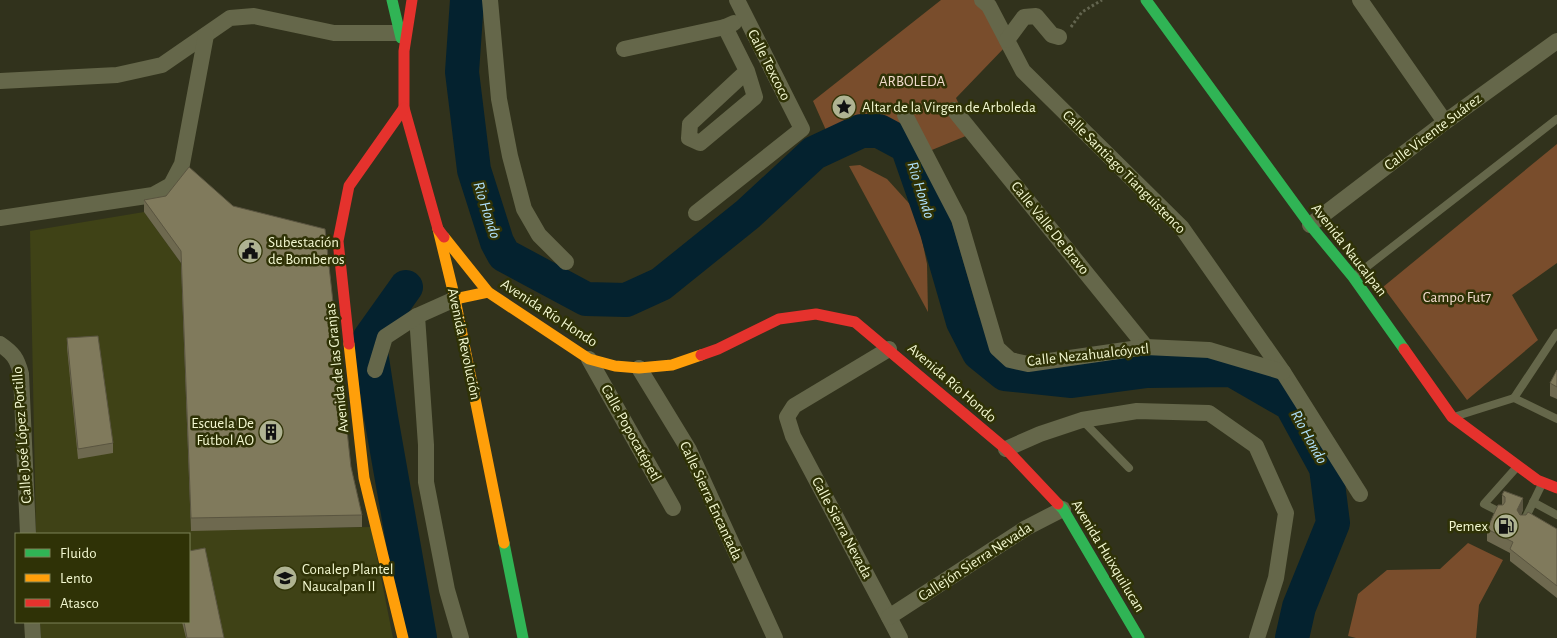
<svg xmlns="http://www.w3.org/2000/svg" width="1557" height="638" font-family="'Alegreya Sans',sans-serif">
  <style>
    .built { fill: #3f4216 }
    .green { fill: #794d2c }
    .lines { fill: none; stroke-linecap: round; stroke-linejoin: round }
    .river { stroke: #04222f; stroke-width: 34 }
    .path { stroke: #63654f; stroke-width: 3; stroke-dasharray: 2.5 2.5; stroke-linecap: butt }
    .lane { stroke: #65674a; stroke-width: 8 }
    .street { stroke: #65674a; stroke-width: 16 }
    .fast { stroke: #30b455; stroke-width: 11 }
    .slow { stroke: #ff9f0a; stroke-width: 11 }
    .jam { stroke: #e5322d; stroke-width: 11 }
    .wall { fill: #6e694f }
    .shaded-wall { fill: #5a5540 }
    .building { fill: #807a5c; stroke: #5a5540 }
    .labels { text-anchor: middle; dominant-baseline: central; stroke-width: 5; stroke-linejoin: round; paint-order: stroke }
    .street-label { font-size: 15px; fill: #f3f8d1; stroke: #2f3206 }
    .park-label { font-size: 15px; fill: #f2dbcd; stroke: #2f3206 }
    .poi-label { font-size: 15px; fill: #f3f8d1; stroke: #2f3206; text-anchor: start }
    .water-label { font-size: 16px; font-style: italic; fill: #b0e1fc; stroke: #2f3206 }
  </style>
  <rect width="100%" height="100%" fill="#31321c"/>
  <!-- built -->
  <polygon class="built" points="144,212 181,263 191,530 371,527 393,638 41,638 40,622 189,622 189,534 36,534 30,231"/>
  <!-- green -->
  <g class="green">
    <polygon points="941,0 987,0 1006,46 956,98 973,133 927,152 918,132 890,123 856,121 829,137 813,101"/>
    <polygon points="1557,144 1557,263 1512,295 1538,340 1467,400 1383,287"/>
    <polygon points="860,165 887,179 916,211 927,264 928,312 849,166"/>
    <polygon points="1468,543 1503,560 1479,605 1476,638 1356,638 1348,636 1358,594 1387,570 1440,569"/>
  </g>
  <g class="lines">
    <!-- river -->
    <g class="river">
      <polyline points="467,0 462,72 474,170 497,242 504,255 586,299 626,300 661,284 748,214 814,153 861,131 879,131 907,146 937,232 963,322 979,353 1005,374 1072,381 1147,371 1232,370 1291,404 1326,468 1333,523 1299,607 1292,638"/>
      <polyline points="406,287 369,339 381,417 420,638"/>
    </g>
    <!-- path -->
    <polyline class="path" points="1071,27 1082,12 1102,0"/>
    <!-- lane -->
    <g class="lane">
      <polyline points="1355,276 1557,119"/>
      <polyline points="1514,398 1557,419"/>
      <polyline points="1457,416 1514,398 1557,333"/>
      <polyline points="1082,420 1129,468"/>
      <polyline points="1533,502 1557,515"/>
      <polyline points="1500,512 1484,504 1516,468"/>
      <polyline points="1524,521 1542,484"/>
    </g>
    <!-- street -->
    <g class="street">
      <polyline points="490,0 499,99 510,156 524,209 539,235 566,262"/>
      <polyline points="982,0 989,6 1023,71 1182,228 1283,372 1360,494"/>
      <polyline points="1360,0 1445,122"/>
      <polyline points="725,27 747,71 755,97 700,143 689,138 690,124 747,71"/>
      <polyline points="1007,40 1024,17 1036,16 1052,35 1059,37"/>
      <polyline points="624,49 725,27 734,23"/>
      <polyline points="0,81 117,75 162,65 230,18 254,16 334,33 399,33"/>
      <polyline points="954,110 1146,347"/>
      <polyline points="905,115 959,219 997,348 1010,360 1028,364 1146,347 1209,350 1283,372"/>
      <polyline points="696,213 802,129 737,0"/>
      <polyline points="0,218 153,195 171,185 182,164 206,35"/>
      <polyline points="1310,225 1445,122 1557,41"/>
      <polyline points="417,316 426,445 426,482 447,590 461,638"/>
      <path d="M0 344C13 353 17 358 21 374L28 534"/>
      <polyline points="889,349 794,406 787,417 793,436 900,638"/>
      <polyline points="589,359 673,508"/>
      <polyline points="639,368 689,450 775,638"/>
      <polyline points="375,370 385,337 417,316 455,299"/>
      <polyline points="1006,449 1040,434 1082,420 1137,411 1209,413 1256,446 1286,513 1276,578 1257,638"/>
      <polyline points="889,617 1026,528 1063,509"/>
      <polyline points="32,622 33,638"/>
    </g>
    <!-- fast -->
    <g class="fast">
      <polyline points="392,0 401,38"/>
      <polyline points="1146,0 1310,225 1353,277 1404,349"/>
      <polyline points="1058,504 1063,509 1139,638"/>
      <polyline points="504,543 523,638"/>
    </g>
    <!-- slow -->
    <g class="slow">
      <polyline points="438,229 455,299 504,543"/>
      <polyline points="444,237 488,292 589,359 615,366 639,368 672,365 701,355"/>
      <polyline points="455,299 488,292"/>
      <polyline points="349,344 364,478 403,638"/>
    </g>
    <!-- jam -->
    <g class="jam">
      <polyline points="412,0 404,51 404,108 438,229 444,237"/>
      <polyline points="349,344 338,241 349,186 404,108"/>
      <polyline points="1404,349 1452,417 1537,480 1557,488"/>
      <polyline points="701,355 718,349 779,319 816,314 855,322 1006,449 1058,504"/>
    </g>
  </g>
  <!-- wall -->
  <g class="wall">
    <polygon points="144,200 351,467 362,515 362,527 191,531 181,263 144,212"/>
    <polygon points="67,338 113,443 113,453 78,459 67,348"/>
    <polygon points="1557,370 1557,399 1550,396 1550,383"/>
    <polygon points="1502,495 1523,510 1521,515 1557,529 1557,598 1510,561 1510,553 1487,541 1487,529 1502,505"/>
    <polygon points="182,622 189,622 224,638 186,638"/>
  </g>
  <!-- shaded-wall -->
  <polygon class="shaded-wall" points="1523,498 1523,510 1517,522 1517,510"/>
  <!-- building -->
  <g class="building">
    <polygon points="189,167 233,206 325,229 351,467 362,515 191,518 181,251 144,200 166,196"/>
    <polygon points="98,336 113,443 78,449 67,338"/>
    <polygon points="1557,370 1557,387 1550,383"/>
    <polygon points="1504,491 1523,498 1517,510 1520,515 1526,515 1528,512 1557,529 1557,586 1510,549 1513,542 1487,529 1498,505 1503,505 1505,502 1505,497 1502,495"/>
    <polygon points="205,548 224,638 187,638 184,622 189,622 189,551"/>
  </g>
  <!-- icons -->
  <defs>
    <symbol id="sight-disc" viewBox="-11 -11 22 22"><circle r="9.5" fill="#afb392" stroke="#2f3206"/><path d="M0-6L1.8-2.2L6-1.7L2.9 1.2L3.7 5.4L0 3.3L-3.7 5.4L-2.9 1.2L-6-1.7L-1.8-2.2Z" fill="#111"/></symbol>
    <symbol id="civic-disc" viewBox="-11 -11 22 22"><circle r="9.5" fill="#afb392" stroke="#2f3206"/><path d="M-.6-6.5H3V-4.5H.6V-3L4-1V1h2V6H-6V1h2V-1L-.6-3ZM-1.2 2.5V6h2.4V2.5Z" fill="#111"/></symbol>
    <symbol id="building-disc" viewBox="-11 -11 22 22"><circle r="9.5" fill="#afb392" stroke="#2f3206"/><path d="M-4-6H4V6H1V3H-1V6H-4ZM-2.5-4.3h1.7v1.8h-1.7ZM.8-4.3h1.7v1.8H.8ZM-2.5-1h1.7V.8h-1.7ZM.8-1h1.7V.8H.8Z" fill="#111"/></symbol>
    <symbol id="fuel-disc" viewBox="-11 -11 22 22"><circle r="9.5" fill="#afb392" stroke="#2f3206"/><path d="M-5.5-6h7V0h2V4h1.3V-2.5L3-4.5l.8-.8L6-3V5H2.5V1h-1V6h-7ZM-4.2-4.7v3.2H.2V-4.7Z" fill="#111"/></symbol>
    <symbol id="school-disc" viewBox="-11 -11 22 22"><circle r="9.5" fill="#afb392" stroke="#2f3206"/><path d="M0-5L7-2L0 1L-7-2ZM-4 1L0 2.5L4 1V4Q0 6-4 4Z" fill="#111"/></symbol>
  </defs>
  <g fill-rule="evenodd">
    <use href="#sight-disc" x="830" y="93" width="28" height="28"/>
    <use href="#civic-disc" x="236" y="237" width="28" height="28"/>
    <use href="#building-disc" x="257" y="418" width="28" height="28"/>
    <use href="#fuel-disc" x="1492" y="512" width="28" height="28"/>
    <use href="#school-disc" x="271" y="564" width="28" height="28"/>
  </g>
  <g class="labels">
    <!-- street labels -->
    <g class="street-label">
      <text transform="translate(769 65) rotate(63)">Calle Texcoco</text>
      <text transform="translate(1433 132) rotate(-37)">Calle Vicente Suárez</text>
      <text transform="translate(1124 172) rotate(45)">Calle Santiago Tianguistenco</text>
      <text transform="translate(1050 228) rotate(51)">Calle Valle De Bravo</text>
      <text transform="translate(1349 250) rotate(52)">Avenida Naucalpan</text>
      <text transform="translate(549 313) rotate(33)">Avenida Río Hondo</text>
      <text transform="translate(464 344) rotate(78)">Avenida Revolución</text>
      <text transform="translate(1088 355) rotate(-6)">Calle Nezahualcóyotl</text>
      <text transform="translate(337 368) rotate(-96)">Avenida de las Granjas</text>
      <text transform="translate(952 383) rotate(41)">Avenida Río Hondo</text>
      <text transform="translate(631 433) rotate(61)">Calle Popocatépetl</text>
      <text transform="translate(22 435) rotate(-94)">Calle José López Portillo</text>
      <text transform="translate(711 501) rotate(65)">Calle Sierra Encantada</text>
      <text transform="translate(842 528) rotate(62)">Calle Sierra Nevada</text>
      <text transform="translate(1108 556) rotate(59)">Avenida Huixquilucan</text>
      <text transform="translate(975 562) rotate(-33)">Callejón Sierra Nevada</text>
    </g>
    <!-- park labels -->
    <g class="park-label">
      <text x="912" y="81">ARBOLEDA</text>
      <text x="1457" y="297">Campo Fut7</text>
    </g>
    <!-- poi labels -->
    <g class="poi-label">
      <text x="862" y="107">Altar de la Virgen de Arboleda</text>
      <text x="268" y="242">Subestación<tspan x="268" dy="17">de Bomberos</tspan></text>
      <text x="254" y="423" text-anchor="end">Escuela De<tspan x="254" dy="17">Fútbol AO</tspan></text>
      <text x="1488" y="526" text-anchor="end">Pemex</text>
      <text x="302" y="569">Conalep Plantel<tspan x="302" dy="17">Naucalpan II</tspan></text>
    </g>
    <!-- water labels -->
    <g class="water-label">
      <text transform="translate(921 190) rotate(72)">Rio Hondo</text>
      <text transform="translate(487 210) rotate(72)">Rio Hondo</text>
      <text transform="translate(1309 437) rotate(61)">Rio Hondo</text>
    </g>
  </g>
  <!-- legend -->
  <rect x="15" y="533" width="175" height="90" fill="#2f3206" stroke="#7d8157"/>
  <rect x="25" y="549" width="25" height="8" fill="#30b455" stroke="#7d8157"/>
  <text x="60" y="558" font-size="15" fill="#f3f8d1">Fluido</text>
  <rect x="25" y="574" width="25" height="8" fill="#ff9f0a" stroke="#7d8157"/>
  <text x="60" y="583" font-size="15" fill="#f3f8d1">Lento</text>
  <rect x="25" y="599" width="25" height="8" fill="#e5322d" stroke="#7d8157"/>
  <text x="60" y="608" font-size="15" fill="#f3f8d1">Atasco</text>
</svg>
